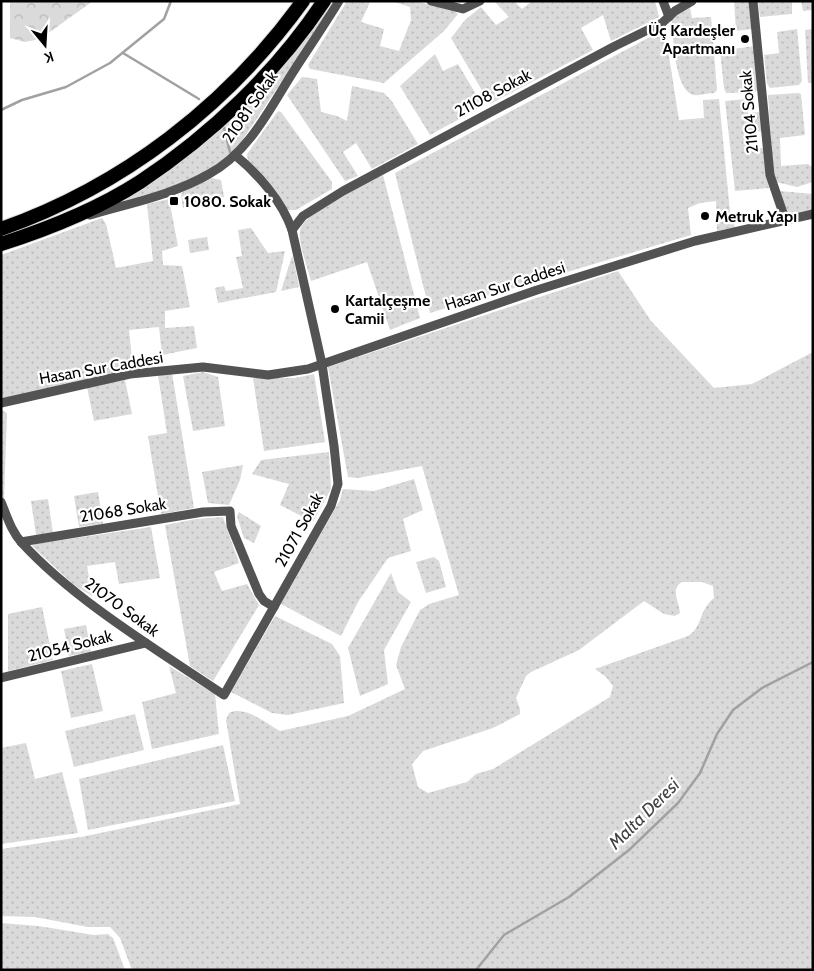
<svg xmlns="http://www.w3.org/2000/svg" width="814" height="971" font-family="Cabin,sans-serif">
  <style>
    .grass { fill: url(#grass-dots); fill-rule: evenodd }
    .forest { fill: url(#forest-crowns) }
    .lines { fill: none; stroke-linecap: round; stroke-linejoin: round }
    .stream { stroke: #a1a1a1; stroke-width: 2.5 }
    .trunk-casing { stroke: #dbdbdb; stroke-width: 16 }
    .minor { stroke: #535353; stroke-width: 9 }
    .trunk { stroke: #000; stroke-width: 14 }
    .poi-dot { fill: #000; stroke: #fff; stroke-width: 2 }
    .labels { text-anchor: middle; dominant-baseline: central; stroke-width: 4.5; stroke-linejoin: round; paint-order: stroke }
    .poi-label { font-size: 16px; font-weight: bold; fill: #000; stroke: #fff; text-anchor: start }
    .street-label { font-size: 16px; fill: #000; stroke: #fff }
    .water-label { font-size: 18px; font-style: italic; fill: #424242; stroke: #fff }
  </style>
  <defs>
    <pattern id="grass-dots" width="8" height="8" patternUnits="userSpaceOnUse" patternTransform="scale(1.25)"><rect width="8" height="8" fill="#dadada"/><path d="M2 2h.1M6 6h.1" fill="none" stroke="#b9b9b9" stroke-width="1.8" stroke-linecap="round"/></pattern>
    <pattern id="forest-crowns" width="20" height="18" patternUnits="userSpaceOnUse" patternTransform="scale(1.25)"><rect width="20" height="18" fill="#dadada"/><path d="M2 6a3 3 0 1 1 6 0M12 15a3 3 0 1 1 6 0" fill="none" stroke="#b9b9b9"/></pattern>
  </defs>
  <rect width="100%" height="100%" fill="#fff"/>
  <!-- grass -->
  <g class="grass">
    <polygon points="347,1 370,2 361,22 384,29 380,46 399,51 411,20 410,7 391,1 415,1 455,11 458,14 444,31 384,83 310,69 308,65"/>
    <polygon points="494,1 514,1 522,9 532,1 655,1 659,17 611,41 603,15 581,28 593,50 490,104 451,38 465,20 481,7 496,25 509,17"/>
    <polygon points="734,1 750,1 752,29 736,31"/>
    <polygon points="758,1 792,1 792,14 760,17"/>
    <polygon points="801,1 813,1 813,10 803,11"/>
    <path d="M690 8 692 18 711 17 717 90 714 93C708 93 700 96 694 95 674 91 673 34 672 18Z"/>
    <polygon points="325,12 328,13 235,151 210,170 169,188 107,206 150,181"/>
    <polygon points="797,29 802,81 799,85 770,88 767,84 764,55 779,53 777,32"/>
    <polygon points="813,29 813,83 808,83 805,30"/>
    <polygon points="663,30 666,37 679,120 704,118 703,100 719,99 730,212 735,227 717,231 716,201 700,203 688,208 691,235 430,313 395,173"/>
    <polygon points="754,46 759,89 755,92 726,93 724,88 720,51"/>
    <polygon points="435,54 443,71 458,64 483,106 430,135 400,86"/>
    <polygon points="302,77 317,79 321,112 337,116 347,121 352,86 384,93 391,100 418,144 372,169 356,143 343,152 358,176 345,181 287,95"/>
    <polygon points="798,93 801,94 805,135 780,138 781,166 808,164 812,167 813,182 797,187 776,182 773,171 768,95"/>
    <polygon points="746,99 748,113 762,112 764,131 746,133 748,149 765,148 769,188 735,191 725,101"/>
    <polygon points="278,111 281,112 332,182 332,189 296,210 286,210 248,161 247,154"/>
    <path d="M383 175 420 318 390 330 367 262 311 281C308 269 298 242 300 231 303 212 365 184 383 175Z"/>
    <polygon points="212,178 221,180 224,197 183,208 181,194 183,192"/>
    <polygon points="780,191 813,194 813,210 785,214"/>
    <polygon points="169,199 178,246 162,251 163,265 182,266 190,307 165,311 165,328 194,326 197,348 162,355 159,327 129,330 133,369 1,399 1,255 102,218 106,224 116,268 153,261 147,204"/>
    <polygon points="251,228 268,253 285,251 276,292 218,303 215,288 224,286 226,291 243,288 236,257 242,256 238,230"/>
    <polygon points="207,237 209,250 190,253 188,240"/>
    <polygon points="293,256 299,287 281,291 291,259"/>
    <path d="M618 271 651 321 714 388 752 384 813 352V970H132L120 938 110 927H88L35 917 1 916V849L81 837 240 804 226 720 229 713C245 705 265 723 280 731L348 716 405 689 396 665 401 647 420 610 429 604 459 595 422 466 358 478 348 477 328 367ZM682 582H702L713 586 714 598C698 611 703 627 688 636L595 669 606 677 613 686 610 697 493 769 476 774 467 782 428 793 418 787 412 764 423 751 493 728 520 714V709L516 698 526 676 531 672 579 650 644 601 664 614 675 616 680 613C679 601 670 589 682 582Z"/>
    <polygon points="203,372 218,377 225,426 193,431 183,376"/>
    <polygon points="172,373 194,508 161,514 148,436 167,433 158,375"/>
    <polygon points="314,374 325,442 264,451 253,378 295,378"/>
    <polygon points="125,380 132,414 94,421 87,387"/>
    <polygon points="1,409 7,413 4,500 1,493"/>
    <polygon points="329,452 331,489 313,522 280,505 289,484 252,474 261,460"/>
    <polygon points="243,465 240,480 229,505 208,503 202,472"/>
    <polygon points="414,479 423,510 403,519 411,551 388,558 358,602 341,636 281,604 340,500 343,489 374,491"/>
    <polygon points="98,492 103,524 79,527 74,496"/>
    <polygon points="48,499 53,533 36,535 31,501"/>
    <polygon points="239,512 261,526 254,543 244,538 237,516"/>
    <polygon points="223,517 239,563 214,572 222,591 247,584 259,605 213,681 190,666 165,525 196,519"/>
    <polygon points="151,527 160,578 119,584 115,562 87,566 92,596 74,585 32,546 35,544"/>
    <polygon points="434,557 439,561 446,587 426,593 416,562"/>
    <polygon points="391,573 398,592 411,602 384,650 388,684 360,696 348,648"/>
    <polygon points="42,607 53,660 8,671 8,614"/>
    <polygon points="275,616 332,644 340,656 344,703 288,715 272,713 231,692"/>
    <polygon points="86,625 91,652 69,656 64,629"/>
    <polygon points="92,664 103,711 71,718 61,671"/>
    <polygon points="169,666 215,694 219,734 152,749 142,702 176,693"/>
    <polygon points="135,714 144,750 74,767 65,731"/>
    <polygon points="26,743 35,779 62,772 78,833 1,844 1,748"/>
    <polygon points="223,745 235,801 88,830 79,779"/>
    <polygon points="1,923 38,926 94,935 108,934 113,938 125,970 1,970"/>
  </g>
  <!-- forest -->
  <polygon class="forest" points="10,1 93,1 40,39 25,42 10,38"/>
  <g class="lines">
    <!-- stream -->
    <g class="stream">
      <polyline points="123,53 199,99"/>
      <polyline points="1,110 22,100 66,87 110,63 164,19 171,1"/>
      <polyline points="224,128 230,152"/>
      <polyline points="476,970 504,935 569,897 629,850 678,803 700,773 717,734 733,710 762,688 813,662"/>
    </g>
    <defs>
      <g id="trunk">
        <path d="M1 229C123 186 227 106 303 1"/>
        <path d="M1 244C48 229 98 209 140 182 211 135 277 72 324 1"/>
      </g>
    </defs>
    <!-- trunk casing -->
    <use href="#trunk" class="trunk-casing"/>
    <!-- minor -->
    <g class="minor">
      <polyline points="431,1 463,9 480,1"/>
      <polyline points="663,1 669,17"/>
      <polyline points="753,1 770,175 785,219"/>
      <path d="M90 215C130 203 173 195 209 174 250 152 271 106 295 69 310 46 325 24 339 1"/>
      <polyline points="292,230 303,216 343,191 615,46 662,23 675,11 692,1"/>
      <polyline points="1,403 130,374 203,367 268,375 308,369 537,290 695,241 813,214"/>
      <path d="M1 502C7 516 11 531 22 543 75 601 159 651 224 695L331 506 338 484 334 446 322 364 292 230C282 201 258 174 235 155"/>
      <polyline points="21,542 203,512 230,511 231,526 259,594 264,601 274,607"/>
      <polyline points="1,678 146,643"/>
    </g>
    <!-- trunk -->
    <use href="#trunk" class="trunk"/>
  </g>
  <!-- markers -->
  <g class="poi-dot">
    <circle cx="745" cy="39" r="5"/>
    <rect x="169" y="196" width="10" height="10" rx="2.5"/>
    <circle cx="705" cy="216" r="5"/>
    <circle cx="335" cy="309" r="5"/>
  </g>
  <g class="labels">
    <!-- poi labels -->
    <g class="poi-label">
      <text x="735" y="30" text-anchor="end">Üç Kardeşler<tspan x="735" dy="18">Apartmanı</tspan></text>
      <text x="184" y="201">1080. Sokak</text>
      <text x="715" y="216">Metruk Yapı</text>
      <text x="345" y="300">Kartalçeşme<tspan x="345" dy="18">Camii</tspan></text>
    </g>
    <!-- street labels -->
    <g class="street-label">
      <text transform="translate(493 93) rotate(-28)">21108 Sokak</text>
      <text transform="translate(250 107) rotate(-55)">21081 Sokak</text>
      <text transform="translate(749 112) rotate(-95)">21104 Sokak</text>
      <text transform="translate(505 286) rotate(-18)">Hasan Sur Caddesi</text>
      <text transform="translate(101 368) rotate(-10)">Hasan Sur Caddesi</text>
      <text transform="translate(123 510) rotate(-9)">21068 Sokak</text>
      <text transform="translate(299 530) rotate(-61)">21071 Sokak</text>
      <text transform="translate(122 607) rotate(36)">21070 Sokak</text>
      <text transform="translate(70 646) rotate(-14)">21054 Sokak</text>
    </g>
    <!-- water labels -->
    <g class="water-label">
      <text transform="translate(644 814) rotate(-45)">Malta Deresi</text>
    </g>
  </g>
  <!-- border -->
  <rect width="814" height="971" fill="none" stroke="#000000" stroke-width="5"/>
  <!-- north arrow -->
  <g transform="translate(45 45) rotate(162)" stroke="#ffffff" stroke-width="4" paint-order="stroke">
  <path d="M0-4L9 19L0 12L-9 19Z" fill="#000000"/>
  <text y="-8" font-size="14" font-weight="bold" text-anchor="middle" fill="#000000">K</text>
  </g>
</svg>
